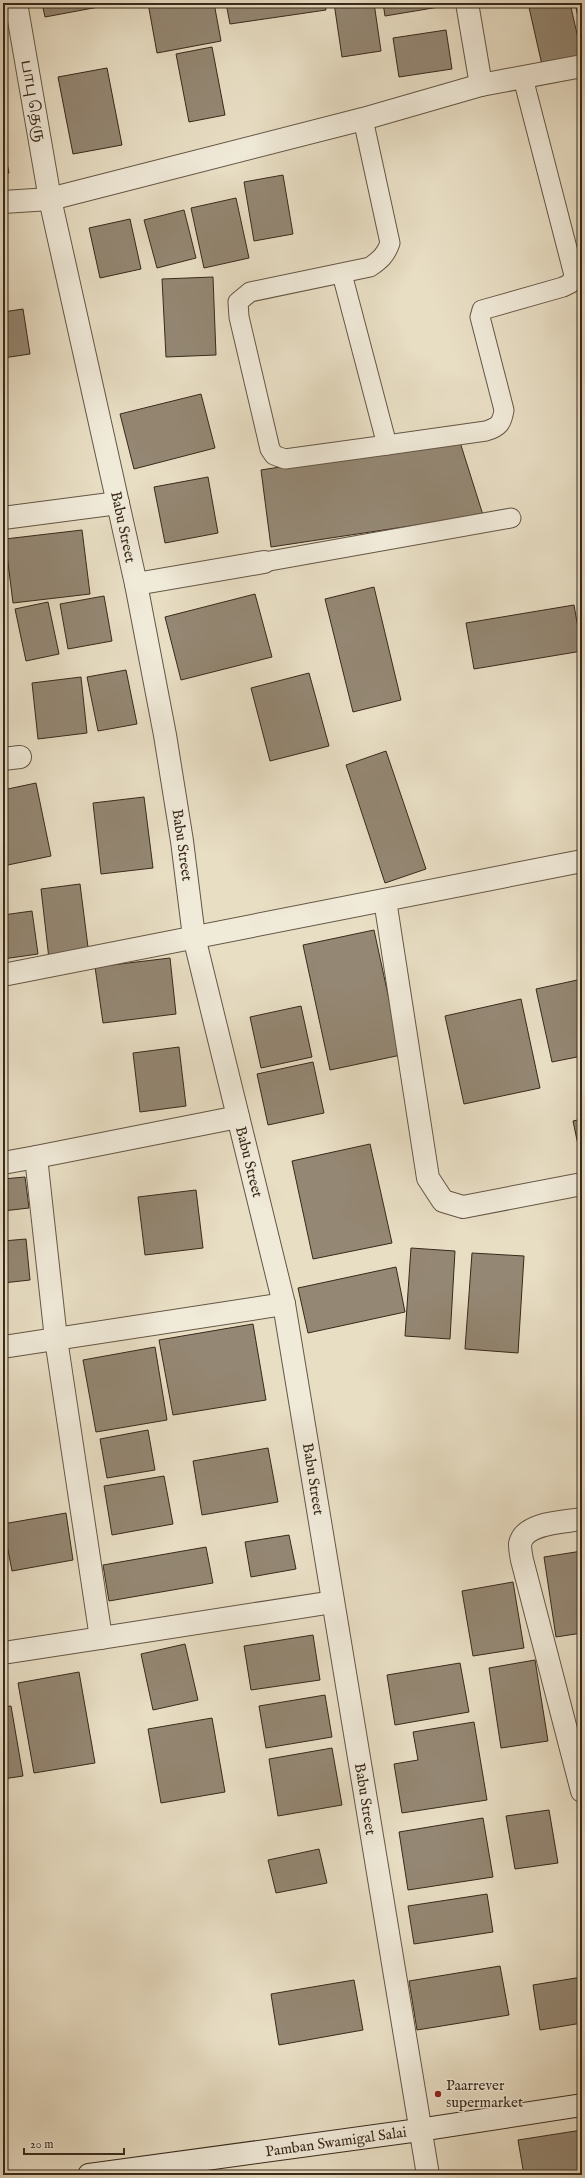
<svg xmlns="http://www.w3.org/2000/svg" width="585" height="2178" font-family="'IM FELL English','Noto Serif Tamil',serif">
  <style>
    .building { fill: #948773; stroke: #39291b }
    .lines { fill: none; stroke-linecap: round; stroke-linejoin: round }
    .lane-casing { stroke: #655645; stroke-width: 21 }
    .street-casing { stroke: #655645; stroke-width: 24 }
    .secondary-casing { stroke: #39291b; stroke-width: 24 }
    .lane { stroke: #f0ead9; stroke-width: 19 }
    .street { stroke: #f0ead9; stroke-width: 22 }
    .secondary { stroke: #f0ead9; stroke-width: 22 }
    .poi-dot { fill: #8f2418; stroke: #f0ead9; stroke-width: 1.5 }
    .labels { text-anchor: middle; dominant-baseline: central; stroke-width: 3; stroke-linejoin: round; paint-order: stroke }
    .street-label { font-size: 15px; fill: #39291b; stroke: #f0ead9 }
    .poi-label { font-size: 15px; fill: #39291b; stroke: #f0ead9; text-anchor: start }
  </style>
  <rect width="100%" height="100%" fill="#e8dec4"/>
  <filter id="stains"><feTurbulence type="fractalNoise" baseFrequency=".005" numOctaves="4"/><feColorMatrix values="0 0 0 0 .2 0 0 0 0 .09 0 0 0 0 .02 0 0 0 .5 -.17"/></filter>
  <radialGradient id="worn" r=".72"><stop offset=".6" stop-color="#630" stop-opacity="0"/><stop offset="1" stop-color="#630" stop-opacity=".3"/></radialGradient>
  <!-- building -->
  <g class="building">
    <polygon points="42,3 120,3 45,17"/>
    <polygon points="148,3 214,3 221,41 157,53"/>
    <polygon points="226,3 325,3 326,10 230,24"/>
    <polygon points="334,3 374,3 381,51 342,57"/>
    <polygon points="383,3 439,3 439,7 385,16"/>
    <polygon points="528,3 570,3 582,56 542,65"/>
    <polygon points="575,3 582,3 582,36"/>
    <polygon points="446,30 452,69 399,77 393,38"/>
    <polygon points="212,47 225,115 189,122 176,54"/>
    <polygon points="107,68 122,145 73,154 58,77"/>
    <polygon points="3,143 9,173 3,175"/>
    <polygon points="283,175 293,234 254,241 244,182"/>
    <polygon points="236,198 249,258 204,268 191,208"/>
    <polygon points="184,210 196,258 157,268 144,220"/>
    <polygon points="130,219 141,269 100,278 89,228"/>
    <polygon points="213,277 216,355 166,357 162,279"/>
    <polygon points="23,309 30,354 3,358 3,312"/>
    <polygon points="201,394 215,448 134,469 120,414"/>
    <polygon points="459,439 483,515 271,547 261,470"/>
    <polygon points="208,477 218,533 165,543 154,487"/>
    <polygon points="82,530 90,594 13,603 5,539"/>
    <polygon points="374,587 401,700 353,712 325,599"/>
    <polygon points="255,594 272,657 181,680 165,617"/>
    <polygon points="104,596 112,641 68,649 60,604"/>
    <polygon points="48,602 59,654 26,661 15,609"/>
    <polygon points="574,605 582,651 474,669 466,623"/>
    <polygon points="3,612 6,639 3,639"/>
    <polygon points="126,670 137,724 98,731 87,677"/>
    <polygon points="309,673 329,746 270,761 251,688"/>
    <polygon points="81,677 87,733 38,739 32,683"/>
    <polygon points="386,751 426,869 385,883 346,765"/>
    <polygon points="36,783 51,856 3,866 3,790"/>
    <polygon points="144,797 153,868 101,874 93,803"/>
    <polygon points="80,884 89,955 49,959 41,889"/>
    <polygon points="32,911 38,954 3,959 3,915"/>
    <polygon points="374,930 401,1055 330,1070 303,945"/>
    <polygon points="170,958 176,1014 103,1023 95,967"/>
    <polygon points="582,979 582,1056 552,1062 536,989"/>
    <polygon points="521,999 540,1088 464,1104 445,1016"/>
    <polygon points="301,1006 312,1057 261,1068 250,1017"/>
    <polygon points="179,1047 186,1106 140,1112 133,1053"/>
    <polygon points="313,1062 324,1113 268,1125 257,1074"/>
    <polygon points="582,1119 582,1164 573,1121"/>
    <polygon points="370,1144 392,1243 313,1259 292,1161"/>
    <polygon points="25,1177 29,1208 3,1211 3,1179"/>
    <polygon points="196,1190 203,1248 145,1255 138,1197"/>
    <polygon points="26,1239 30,1280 3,1283 3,1241"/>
    <polygon points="411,1248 455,1251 450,1339 405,1336"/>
    <polygon points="472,1253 524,1256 518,1353 465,1349"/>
    <polygon points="396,1267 405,1312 308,1333 298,1288"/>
    <polygon points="253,1324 266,1400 173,1415 159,1340"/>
    <polygon points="155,1347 167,1420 96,1432 83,1360"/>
    <polygon points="148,1430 155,1470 107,1478 100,1439"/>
    <polygon points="268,1448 278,1502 202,1515 193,1461"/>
    <polygon points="164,1476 173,1524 112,1535 104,1486"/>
    <polygon points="66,1513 73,1560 12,1571 3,1524"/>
    <polygon points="289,1535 296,1569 251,1577 245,1542"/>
    <polygon points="206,1547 213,1583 109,1601 103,1565"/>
    <polygon points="582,1551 582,1633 556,1637 544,1557"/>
    <polygon points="513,1582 524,1648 473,1656 462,1591"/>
    <polygon points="313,1635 320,1680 251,1690 244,1646"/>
    <polygon points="185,1644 198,1700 153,1710 141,1654"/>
    <polygon points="535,1660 548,1741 501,1748 489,1668"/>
    <polygon points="460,1663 469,1712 395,1725 387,1675"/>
    <polygon points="79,1672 95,1763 34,1773 18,1683"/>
    <polygon points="325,1695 332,1737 266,1748 259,1706"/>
    <polygon points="11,1706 23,1776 3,1779 3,1707"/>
    <polygon points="212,1718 225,1792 161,1803 148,1729"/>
    <polygon points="474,1722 487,1800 402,1813 394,1764 418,1760 413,1732"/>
    <polygon points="332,1748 342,1805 278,1816 269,1759"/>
    <polygon points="549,1810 558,1863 515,1869 506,1816"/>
    <polygon points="483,1818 493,1877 408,1890 399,1832"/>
    <polygon points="319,1849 327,1883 276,1893 268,1860"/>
    <polygon points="487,1894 493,1932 414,1944 408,1906"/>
    <polygon points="500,1966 509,2015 417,2030 409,1981"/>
    <polygon points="582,1977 582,2023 540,2030 533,1985"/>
    <polygon points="354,1980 363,2030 279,2045 271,1994"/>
    <polygon points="582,2130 582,2175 524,2175 518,2140"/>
  </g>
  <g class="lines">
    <defs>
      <g id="lane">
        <path d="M363 119 390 243C386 255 380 260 370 267L250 292 238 302 239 317 270 449 274 455 285 459 387 445"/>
        <path d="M342 274 387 445 486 431C499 427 502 423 504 410L480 317 482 310 563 287 571 283 574 275 523 78"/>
        <polyline points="264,562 511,518"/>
      </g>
      <g id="street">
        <polyline points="16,3 50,199 136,584 165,735 182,841 194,937 284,1304 428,2175"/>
        <polyline points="467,3 481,85"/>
        <polyline points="3,202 50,199 363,119 481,85 582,66"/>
        <polyline points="3,518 118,503"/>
        <polyline points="136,584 264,562"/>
        <polyline points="3,759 20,757"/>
        <polyline points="385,900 428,1178 443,1201 463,1207 582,1184"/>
        <polyline points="3,975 582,861"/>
        <polyline points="238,1117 36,1157 56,1339 101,1638 333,1602"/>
        <polyline points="3,1163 36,1157"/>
        <polyline points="3,1347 284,1304"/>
        <path d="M582 1519C565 1522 524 1522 520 1544 520 1549 521 1555 522 1560L582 1791"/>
        <polyline points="3,1653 101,1638"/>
      </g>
      <polyline id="secondary" points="89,2175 419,2130 582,2105"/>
    </defs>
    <!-- lane casing -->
    <use href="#lane" class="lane-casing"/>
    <!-- street casing -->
    <use href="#street" class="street-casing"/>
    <!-- secondary casing -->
    <use href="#secondary" class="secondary-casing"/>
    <!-- lane -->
    <use href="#lane" class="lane"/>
    <!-- street -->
    <use href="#street" class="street"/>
    <!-- secondary -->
    <use href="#secondary" class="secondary"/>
  </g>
  <!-- markers -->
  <circle class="poi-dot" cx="438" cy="2094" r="4"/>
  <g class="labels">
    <!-- street labels -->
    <g class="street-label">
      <text transform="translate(33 101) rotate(80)">பாபு தெரு</text>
      <text transform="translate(123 527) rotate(78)">Babu Street</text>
      <text transform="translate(182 845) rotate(82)">Babu Street</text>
      <text transform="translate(249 1162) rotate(76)">Babu Street</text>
      <text transform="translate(313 1479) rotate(81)">Babu Street</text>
      <text transform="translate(365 1799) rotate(81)">Babu Street</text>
      <text transform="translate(336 2142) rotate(-8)">Pamban Swamigal Salai</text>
    </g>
    <!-- poi labels -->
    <g class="poi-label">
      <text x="446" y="2085">Paarrever<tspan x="446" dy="17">supermarket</tspan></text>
    </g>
  </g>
  <!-- margin -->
  <rect width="585" height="2178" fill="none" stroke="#e8dec4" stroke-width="16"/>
  <rect x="4" y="4" width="577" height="2170" fill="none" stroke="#39291b" stroke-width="2"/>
  <rect x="8" y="8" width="569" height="2162" fill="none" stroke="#39291b"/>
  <!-- scale -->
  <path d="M24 2148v6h100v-6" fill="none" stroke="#39291b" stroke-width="2"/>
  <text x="30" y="2148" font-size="12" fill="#39291b" stroke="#f0ead9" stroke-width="3" paint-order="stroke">20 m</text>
  <rect width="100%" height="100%" filter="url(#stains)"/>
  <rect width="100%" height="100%" fill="url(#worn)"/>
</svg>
